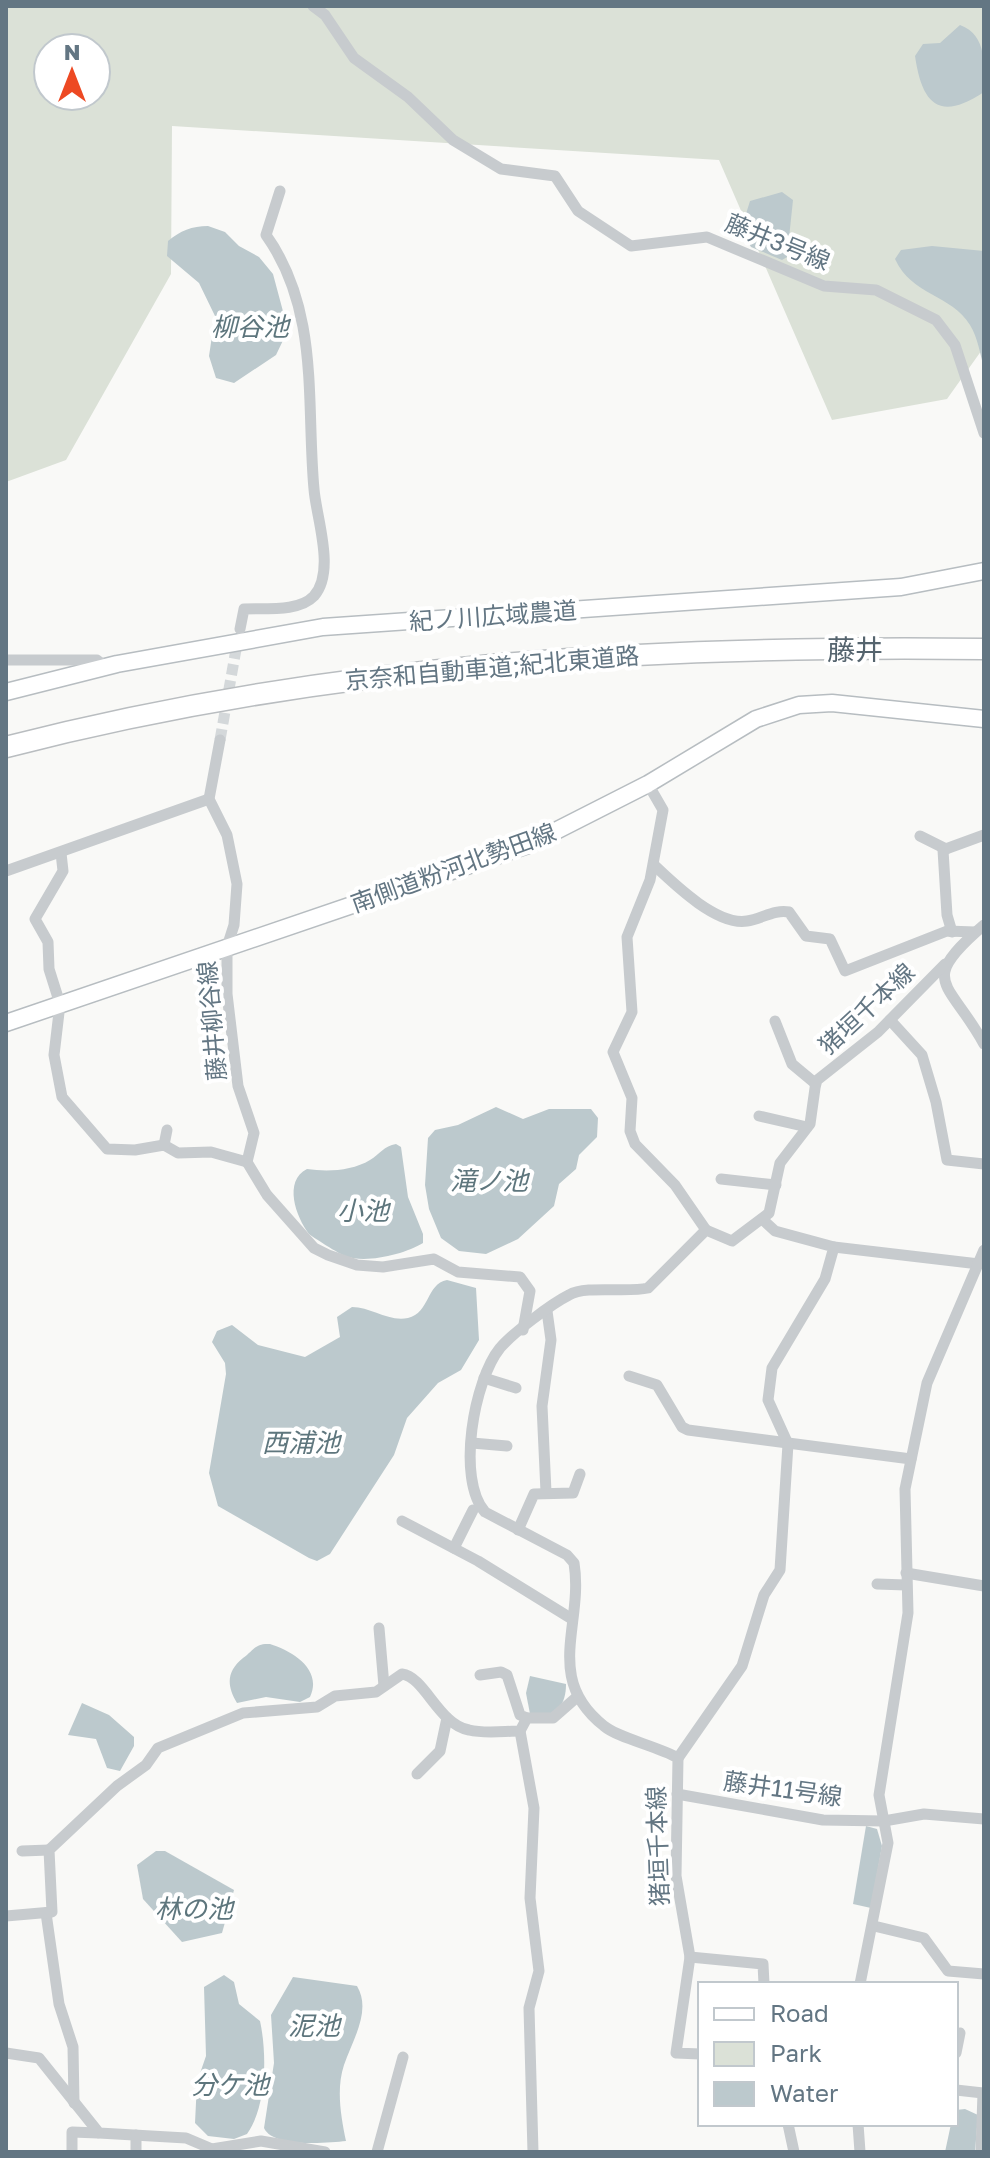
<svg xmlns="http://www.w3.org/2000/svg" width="990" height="2158" font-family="'Golos Text','Noto Sans JP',sans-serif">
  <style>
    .green { fill: #dbe1d7; fill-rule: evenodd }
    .water { fill: #bcc9cd }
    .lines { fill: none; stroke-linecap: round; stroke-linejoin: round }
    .street-tunnel { stroke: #d4d8da; stroke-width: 11; stroke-dasharray: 11 5.5; stroke-linecap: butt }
    .secondary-casing { stroke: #b7bdc1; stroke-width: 19 }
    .highway-casing { stroke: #b9bdc0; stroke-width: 23 }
    .street { stroke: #c7cbce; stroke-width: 11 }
    .secondary { stroke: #fff; stroke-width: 16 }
    .highway { stroke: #fff; stroke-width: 20 }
    .labels { text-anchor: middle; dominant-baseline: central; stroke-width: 8; stroke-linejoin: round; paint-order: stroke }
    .street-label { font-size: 24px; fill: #637683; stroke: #fff }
    .water-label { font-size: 26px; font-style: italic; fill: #5e767d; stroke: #fff }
    .quarter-label { font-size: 28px; fill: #55646e; stroke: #fff }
  </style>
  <rect width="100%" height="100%" fill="#f9f9f7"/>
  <!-- green -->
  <path class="green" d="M6 6H984V347L947 399 832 420 719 160 172 126 171 274 66 460 6 482ZM48 48H96V96H48Z"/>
  <!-- water -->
  <g class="water">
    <path d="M960 25C988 35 984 67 984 92 939 122 922 104 915 56L923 44 940 43Z"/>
    <polygon points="782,192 793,200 787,257 782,260 751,247 741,230 750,201"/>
    <path d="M208 226 225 232 239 246 259 257 273 274 288 330 276 355 234 383 216 378 209 356 215 316 199 283 167 256 168 241C180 231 192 226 208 226Z"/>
    <path d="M932 246 984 251V368C980 354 978 338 970 325 951 294 912 296 895 259L901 250Z"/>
    <polygon points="496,1107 523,1119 549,1109 591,1109 598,1118 597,1137 579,1155 576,1169 559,1184 554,1206 518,1239 486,1254 459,1251 441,1238 429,1209 425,1185 428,1138 435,1130 458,1125"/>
    <path d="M396 1144 401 1147 408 1197 423 1234V1243C405 1254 366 1264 345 1256 341 1255 311 1236 309 1234 296 1217 283 1181 307 1169 327 1172 352 1171 370 1160 380 1154 384 1146 396 1144Z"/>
    <path d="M447 1280 476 1288 479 1340 461 1370 438 1383 407 1418 394 1455 330 1554 317 1561 309 1558 218 1506 209 1473 226 1374 225 1363 212 1342 217 1331 232 1325 258 1345 305 1357 340 1337 337 1317 352 1307C371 1307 388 1322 408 1318 430 1313 426 1284 447 1280Z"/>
    <path d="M270 1644C292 1651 323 1669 310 1697L300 1702 266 1697 237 1703C226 1685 227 1671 243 1658 254 1650 255 1643 270 1644Z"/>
    <path d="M530 1676 566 1684C566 1708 554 1718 530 1714L526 1693Z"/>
    <polygon points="82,1703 109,1715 134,1737 134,1746 120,1771 107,1768 96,1739 68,1735"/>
    <polygon points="866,1826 877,1829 882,1846 871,1908 853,1904"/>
    <polygon points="156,1851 165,1851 234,1890 222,1933 182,1942 143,1899 137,1865"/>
    <path d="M224 1975 234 1982 239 2004 260 2021C267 2053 267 2106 247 2134L234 2139 208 2136 195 2123 197 2082 206 2056 204 1987Z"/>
    <path d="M293 1977 357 1986C372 2011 352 2041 344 2065 336 2089 341 2117 346 2141 327 2143 273 2148 264 2128L274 2063 271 2015Z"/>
    <polygon points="965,2109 978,2115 975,2152 945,2152 951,2124 956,2124 956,2110"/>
  </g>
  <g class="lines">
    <!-- street-tunnel -->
    <polyline class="street-tunnel" points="220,740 238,638"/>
    <defs>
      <g id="secondary">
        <polyline points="6,692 117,664 323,627 901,587 984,571"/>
        <polyline points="6,1023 528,845 648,784 756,719 799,705 832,703 984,719"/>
      </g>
      <path id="highway" d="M6 747C332 663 649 645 984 649"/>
    </defs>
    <!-- secondary casing -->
    <use href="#secondary" class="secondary-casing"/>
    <!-- highway casing -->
    <use href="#highway" class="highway-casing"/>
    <!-- street -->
    <g class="street">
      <polyline points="313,6 325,15 354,58 408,97 453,140 501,169 555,176 578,211 631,246 707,237 824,286 876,290 936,320 955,345 984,433"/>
      <path d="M240 629 244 609C266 608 299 612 314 596 336 571 316 517 314 489 306 402 320 311 266 235L280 191"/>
      <polyline points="6,660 97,660 106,667"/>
      <polyline points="220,740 209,799 227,835 237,884 234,925 227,947 227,994 238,1086 254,1133 247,1162 267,1195 314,1248 328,1255 357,1265 383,1267 434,1259 458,1272 520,1277 530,1291 523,1330"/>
      <polyline points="648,784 663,810 650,880 627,937 632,1012 613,1052 632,1098 630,1131 635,1144 675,1185 706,1230"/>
      <polyline points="920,836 946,849"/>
      <polyline points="61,853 63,871 35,919 48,942 49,969 60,1004 54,1055 62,1097 107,1149 135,1150 164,1145 178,1153 211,1152 247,1162"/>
      <path d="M654 865C674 884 717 926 747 921 761 919 775 909 789 912L806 936 830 939 845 971 947 931 975 932"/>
      <polyline points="6,871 209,799"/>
      <path d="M984 925C916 983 949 980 984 1044"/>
      <polyline points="952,932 947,915 943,850 984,835"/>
      <polyline points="890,1020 922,1055 936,1102 947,1160 984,1164"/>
      <polyline points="775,1021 792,1064 816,1084"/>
      <polyline points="759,1116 807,1127"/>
      <polyline points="164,1145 167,1130"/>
      <polyline points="721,1179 776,1185"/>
      <polyline points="834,1247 979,1264"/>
      <polyline points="629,1376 657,1385 682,1427 688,1430 911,1459"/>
      <polyline points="484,1378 516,1388"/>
      <polyline points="472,1443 507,1446"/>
      <polyline points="546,1492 542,1406 551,1340 547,1311"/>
      <polyline points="402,1521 478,1561 572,1619"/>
      <polyline points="518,1530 534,1494 573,1493 580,1474"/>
      <polyline points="454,1548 473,1510"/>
      <polyline points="906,1573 984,1586"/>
      <polyline points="877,1584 906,1585"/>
      <polyline points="379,1628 384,1686"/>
      <polyline points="480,1675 501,1672 507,1675 520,1715 527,1718"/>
      <polyline points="520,1731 534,1808 530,1898 539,1971 529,2008 533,2152"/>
      <polyline points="678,1758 742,1666 764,1595 780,1570 788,1444 768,1400 772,1368 825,1279 834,1247 775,1231 762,1219"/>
      <polyline points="417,1774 440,1751 447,1718"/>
      <polyline points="677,1794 823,1820 884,1821 924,1814 984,1819"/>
      <polyline points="22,1851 49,1850"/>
      <polyline points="46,1913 59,2004 73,2047 74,2103"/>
      <path d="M6 1916 52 1912 49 1850 117 1786 146 1765 158 1748 243 1713 317 1707 335 1696 376 1692 402 1674C425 1677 438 1724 469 1730 485 1734 504 1731 520 1731L527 1718H553L577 1697"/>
      <polyline points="874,1926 924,1938 948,1971 984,1974"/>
      <polyline points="690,1957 676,2053 700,2054"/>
      <path d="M764 1984 763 1964 690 1957 676 1876 678 1758C657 1746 618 1738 604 1726 543 1678 584 1624 574 1563L567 1555 485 1512C456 1479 474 1380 500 1348 513 1333 551 1304 569 1295 586 1285 627 1293 648 1288L706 1230 732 1241 769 1213 780 1163 810 1124 816 1081 878 1032 945 964"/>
      <polyline points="860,1984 888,1843 879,1795 908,1613 905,1489 927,1383 984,1250"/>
      <polyline points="6,2053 39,2058 99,2133 186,2138 212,2149 261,2141 325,2152"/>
      <polyline points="956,2053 960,2033"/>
      <polyline points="956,2090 983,2093 981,2152"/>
      <polyline points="788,2124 794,2152"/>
      <polyline points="858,2124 860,2152"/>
      <polyline points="72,2152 72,2132 98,2133"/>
      <polyline points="136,2152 136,2135"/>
      <polyline points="377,2152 403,2057"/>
    </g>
    <!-- secondary -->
    <use href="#secondary" class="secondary"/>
    <!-- highway -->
    <use href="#highway" class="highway"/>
  </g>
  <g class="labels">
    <!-- street labels -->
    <g class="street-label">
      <text transform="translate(778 241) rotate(22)">藤井3号線</text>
      <text transform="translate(493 615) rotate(-4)">紀ノ川広域農道</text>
      <text transform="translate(492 667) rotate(-5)">京奈和自動車道;紀北東道路</text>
      <text transform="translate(453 867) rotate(-20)">南側道粉河北勢田線</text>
      <text transform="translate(866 1008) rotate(-43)">猪垣千本線</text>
      <text transform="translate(211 1021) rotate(-95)">藤井柳谷線</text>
      <text transform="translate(783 1788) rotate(8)">藤井11号線</text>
      <text transform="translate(657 1846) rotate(-92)">猪垣千本線</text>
    </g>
    <!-- water labels -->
    <g class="water-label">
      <text x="250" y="326">柳谷池</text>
      <text x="489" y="1180">滝ノ池</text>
      <text x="363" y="1210">小池</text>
      <text x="301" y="1442">西浦池</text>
      <text x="194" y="1908">林の池</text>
      <text x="314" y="2025">泥池</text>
      <text x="230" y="2084">分ケ池</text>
    </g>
    <!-- quarter labels -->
    <g class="quarter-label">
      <text x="855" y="649">藤井</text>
    </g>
  </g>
  <!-- border -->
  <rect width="990" height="2158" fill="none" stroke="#637683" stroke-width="16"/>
  <!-- legend -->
  <rect x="698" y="1982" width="260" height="144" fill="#ffffff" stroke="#c1c8cd" stroke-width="2"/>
  <rect x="714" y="2008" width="40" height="12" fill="#ffffff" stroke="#c1c8cd" stroke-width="2"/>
  <text x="770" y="2022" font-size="24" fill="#637683">Road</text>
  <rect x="714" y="2042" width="40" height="24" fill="#dbe1d7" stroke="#c1c8cd" stroke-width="2"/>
  <text x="770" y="2062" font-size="24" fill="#637683">Park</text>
  <rect x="714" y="2082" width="40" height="24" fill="#bcc9cd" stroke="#c1c8cd" stroke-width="2"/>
  <text x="770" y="2102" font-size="24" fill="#637683">Water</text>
  <!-- north arrow -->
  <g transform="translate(72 72)"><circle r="38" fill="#ffffff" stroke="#c1c8cd" stroke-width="2"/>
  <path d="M0-6L14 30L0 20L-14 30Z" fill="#ed4923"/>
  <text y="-12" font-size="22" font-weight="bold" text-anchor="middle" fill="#637683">N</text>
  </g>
</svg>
